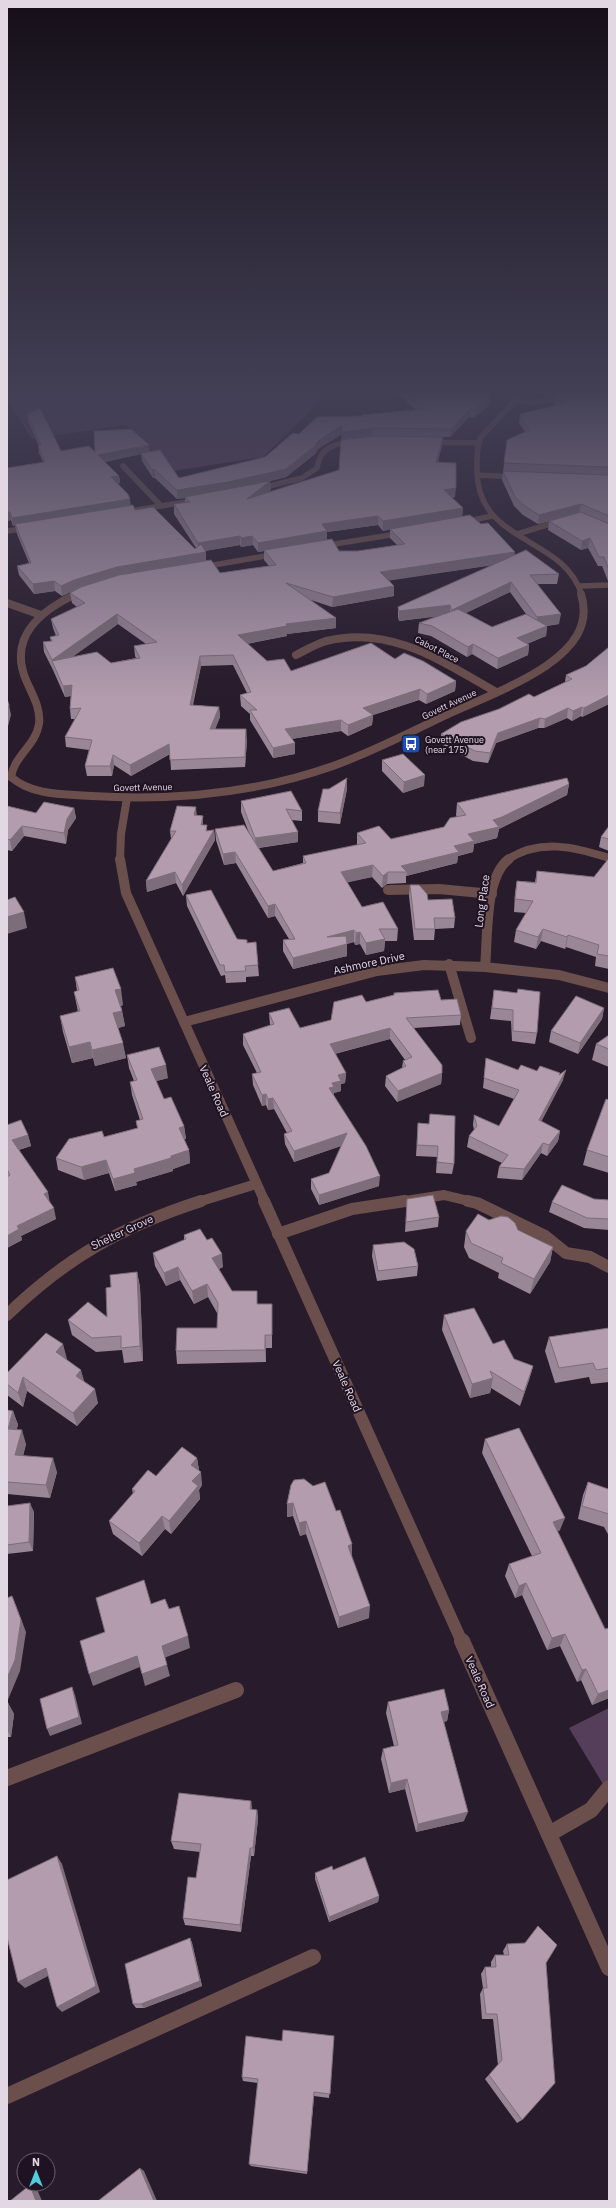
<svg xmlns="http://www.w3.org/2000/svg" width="616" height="2208" font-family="'IBM Plex Sans',sans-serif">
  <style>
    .green { fill: #543e59 }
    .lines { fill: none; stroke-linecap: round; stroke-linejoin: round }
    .minor-far4 { stroke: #6b4f4c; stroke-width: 5.5 }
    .minor-far3 { stroke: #6b4f4c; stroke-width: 8 }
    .minor-far2 { stroke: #6b4f4c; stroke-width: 10 }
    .minor-far1 { stroke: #6b4f4c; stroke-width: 12 }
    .minor { stroke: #6b4f4c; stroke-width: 16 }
    .wall { fill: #998696; fill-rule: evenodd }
    .shaded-wall { fill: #7d6d7a }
    .building { fill: #b29cae; stroke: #7d6d7a }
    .labels { text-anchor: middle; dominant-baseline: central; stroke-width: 4; stroke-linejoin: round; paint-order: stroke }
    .far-street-label { font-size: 9px; fill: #e2d8e4; stroke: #1f1222 }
    .far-poi-label { font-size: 9px; fill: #e2d8e4; stroke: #1f1222; text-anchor: start }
    .street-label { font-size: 11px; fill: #e2d8e4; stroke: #1f1222 }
  </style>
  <rect width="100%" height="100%" fill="#281b2b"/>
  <!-- green -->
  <g class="green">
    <polygon points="7,389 326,389 318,403 263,457 173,471 126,425 32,439 7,400"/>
    <polygon points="609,1708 609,1794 569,1728"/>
  </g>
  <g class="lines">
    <!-- minor-far4 -->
    <g class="minor-far4">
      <path d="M510 389 515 395V401L481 437C476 447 477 461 477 473 480 545 563 535 582 595"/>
      <polyline points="515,401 536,402 568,398"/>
      <polyline points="430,442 478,443"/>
      <polyline points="123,466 161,506"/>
      <polyline points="478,475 516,477"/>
      <path d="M257 489 302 478 317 468C320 447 335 443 354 442"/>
      <polyline points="123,512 198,500"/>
      <polyline points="464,522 492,516"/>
      <polyline points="7,531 29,528"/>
      <polyline points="517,534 560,521"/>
      <polyline points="322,546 403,533"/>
      <polyline points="202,567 277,554"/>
      <polyline points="580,586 609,585"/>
      <polyline points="74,595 82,591"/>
    </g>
    <!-- minor-far3 -->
    <g class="minor-far3">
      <polyline points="7,603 41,615"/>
      <path d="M296 655C306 650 316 644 326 641 391 625 443 662 496 692"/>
      <path d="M11 777C33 796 64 794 92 796 172 801 256 793 333 766 372 752 409 733 446 715 479 700 516 686 546 666 572 648 591 626 581 594"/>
      <path d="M11 777C14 756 36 745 39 724 41 708 32 694 26 680 8 637 40 611 76 594"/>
      <polyline points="120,860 121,834 127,798"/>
      <path d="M507 860C539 838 575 847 609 858"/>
    </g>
    <!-- minor-far2 -->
    <g class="minor-far2">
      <polyline points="120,859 126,893 265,1202"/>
      <polyline points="388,890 439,889 492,894"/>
      <polyline points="449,964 471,1038"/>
      <path d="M485 967C488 939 484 877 509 859"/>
      <polyline points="184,1022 377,971 424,965 485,967 559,975 609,988"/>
      <polyline points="198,1202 256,1184"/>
      <polyline points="399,1202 444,1195 473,1202"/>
    </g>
    <!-- minor-far1 -->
    <g class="minor-far1">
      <polyline points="264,1201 462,1642"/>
      <polyline points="468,1201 477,1203 545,1236 566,1253 590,1257 609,1267"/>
      <polyline points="278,1234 352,1209 405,1201"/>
      <path d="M7 1315C67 1257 121 1227 201 1201"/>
    </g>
    <!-- minor -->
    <g class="minor">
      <polyline points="462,1641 609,1968"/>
      <polyline points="7,1778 236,1690"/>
      <polyline points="549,1834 591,1810 609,1788"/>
      <polyline points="7,2096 313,1957"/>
    </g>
  </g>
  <!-- wall -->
  <g class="wall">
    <path d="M392 389H484L491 395 490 404 474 418 469 417 450 437H443L442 445 438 462 455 497 452 498 463 508 462 516 515 555 559 574 557 584H538L559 624 547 626 546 636 527 644 529 645 528 655 497 669 472 654 467 657 431 636 418 633 419 623 437 616 399 621 398 617V607L493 565 389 580 394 586V596L332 607 311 600 336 618V628L287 634V636L247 644 267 661 291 671 395 659 456 681 455 691 426 704 419 700 373 715 372 725 348 736 341 731 291 739 295 743V754L273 758 250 720V714L241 706 240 695 247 693 233 665 201 666 193 705 219 707 220 717 215 729 247 740 245 767 171 770 170 754 131 776 114 765 112 776H87L85 766 89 750 66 747 65 737 75 719H71L70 709 71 696 65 697 53 670 44 652 43 642 51 641 50 637 56 636 53 628 51 619 77 607 72 603 70 593 79 588 62 596 55 591 34 594 19 575 17 566 29 563 17 534 15 525 13 526 11 520 7 521V468L43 462 39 453 38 446H39L28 421 27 414 61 451 149 452 179 478 265 457 299 434 362 416V415L416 410ZM342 434 339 470 267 493 271 490 270 481 286 477 315 454 318 449ZM141 454 142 461 153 478H155L177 499 185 498V503L174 504V514L196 548 195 549 135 510 131 506 118 484 120 483 119 476 105 462ZM378 525 383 531 390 529V538L397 545 358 551H339L327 540V532ZM240 545 241 547 253 545 258 552 264 551V560L269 566 220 573 206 560 205 551ZM510 592 526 614 492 627 466 613ZM118 624 146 644 134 646 135 656 136 658 111 663 72 657Z"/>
    <polygon points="534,389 596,389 545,396"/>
    <polygon points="609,389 609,581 608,581 602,566 598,566 588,548 581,550 548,530 549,521 580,513 538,524 523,515 514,506 502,480 507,440 525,432 519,423 520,414 557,405 554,404 555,395"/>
    <polygon points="609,647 609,704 582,717 581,716 572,721 567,718 544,728 538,728 496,743 488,763 473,761 441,744 441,734 534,697 565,682 566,675 586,666"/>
    <polygon points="382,760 424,786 403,793 382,771"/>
    <polygon points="569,784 567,795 499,829 497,838 474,844 473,852 458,856 457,863 406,876 406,883 387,884 382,888 372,877 347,882 362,907 398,929 397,941 385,941 384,951 366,955 360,944 355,945 354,942 347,944 347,956 293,969 283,951 283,940 289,939 275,916 268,918 236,863 224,865 216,840 215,829 249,833 241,812 241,801 302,811 302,821 291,820 298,832 298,842 259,848 273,871 303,863 303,856 357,845 357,833 391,839 444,827 457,817 456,815 457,803"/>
    <polygon points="347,789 340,824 318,822 318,811"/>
    <polygon points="7,806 36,813 74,808 76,818 68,830 66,844 24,836 12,851 7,850"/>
    <polygon points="197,815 203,816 203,825 207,825 207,831 214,830 215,840 183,896 176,883 147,892 146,881 171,839 170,831"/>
    <polygon points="609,826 609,851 599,847 601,837"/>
    <polygon points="609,858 609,969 595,966 596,957 566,947 565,949 541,941 536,949 514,942 516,930 526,913 514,912 515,893 517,881 535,882 537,871 594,877"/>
    <polygon points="410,885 428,900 455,918 454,928 435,929 434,940 414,940 409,896"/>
    <polygon points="186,895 237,939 247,943 258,965 259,976 246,977 246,982 226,983 225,975 221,976 187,906"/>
    <polygon points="75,977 123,1005 121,1006 125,1026 118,1028 126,1058 95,1066 93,1058 72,1063 63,1032 60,1016 78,1012 74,992 77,991"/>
    <polygon points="494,990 537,1033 535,1044 512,1041 511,1021 490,1019"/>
    <polygon points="394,993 441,1000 461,1015 460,1025 414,1028 442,1073 441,1084 397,1102 385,1086 386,1076 402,1068 403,1061 405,1060 390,1039 335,1054 346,1073 345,1083 341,1084 341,1091 334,1093 334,1095 379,1186 319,1205 311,1189 311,1179 329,1173 341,1146 294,1162 285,1144 284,1134 287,1133 274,1109 268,1110 266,1105 262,1106 253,1085 252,1074 257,1073 243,1045 243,1034 270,1025 269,1013 300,1028 331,1020 366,1002 394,995"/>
    <polygon points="604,1008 602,1019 578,1054 549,1042 551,1031"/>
    <polygon points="609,1035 609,1067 592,1060 596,1044"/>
    <polygon points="127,1055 168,1078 156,1081 164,1099 184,1126 186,1139 184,1139 189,1150 190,1163 173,1169 173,1171 136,1182 137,1185 115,1191 109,1173 84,1180 58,1170 56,1158 104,1137 137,1128 136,1121 140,1120 132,1095 130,1082 134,1081 129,1068"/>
    <polygon points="486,1058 518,1070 537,1071 560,1074 563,1080 541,1122 560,1131 558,1141 547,1156 541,1153 522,1180 497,1178 499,1167 502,1163 467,1147 469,1136 474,1130 473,1125 474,1115 499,1126 514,1099 483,1088"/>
    <polygon points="609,1100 609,1173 583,1165 587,1150"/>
    <polygon points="430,1114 454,1164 452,1174 436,1173 437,1157 416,1156 418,1123 429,1124"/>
    <polygon points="7,1125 28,1135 31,1146 19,1150 50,1203 56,1219 21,1236 22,1240 7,1248 7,1177 8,1176 7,1173"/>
    <polygon points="407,1199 439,1217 438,1227 405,1232"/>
    <polygon points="594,1199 609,1200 609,1230 584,1228 549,1212 552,1202"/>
    <polygon points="489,1220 518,1230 553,1247 550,1262 530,1294 498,1278 499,1273 469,1258 464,1247 466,1231"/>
    <polygon points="184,1235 223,1267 219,1269 232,1291 258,1304 272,1317 272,1348 266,1348 266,1362 177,1364 176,1351 217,1328 217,1313 208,1297 194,1304 180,1280 166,1286 155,1266 153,1253 184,1240"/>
    <polygon points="373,1245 418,1266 417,1276 377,1281 372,1256"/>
    <polygon points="137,1272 140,1287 143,1361 124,1363 122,1350 96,1352 72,1335 68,1320 107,1317 111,1287"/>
    <polygon points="444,1315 493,1344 514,1359 533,1366 529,1380 520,1406 491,1388 490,1393 470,1398 442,1330"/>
    <polygon points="609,1328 609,1382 591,1384 589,1377 555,1383 545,1351 549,1337"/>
    <polygon points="67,1359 66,1360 84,1382 98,1403 77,1426 27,1391 23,1407 7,1395 7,1373"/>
    <polygon points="7,1410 13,1411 18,1425 16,1430 26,1444 23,1456 57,1472 50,1498 7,1494"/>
    <polygon points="485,1439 560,1530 557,1532 609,1698 592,1705 581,1680 577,1682 560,1646 547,1650 522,1595 515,1598 505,1576 509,1564 532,1556 482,1453"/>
    <polygon points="197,1458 199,1470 202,1485 199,1490 200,1499 171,1534 165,1529 142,1556 113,1534 109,1521 133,1494 132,1489"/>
    <polygon points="588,1482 608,1489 609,1488 609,1536 604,1527 578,1519 583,1495"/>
    <polygon points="291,1485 369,1618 338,1628 306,1534 300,1536 293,1516 287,1517 287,1504"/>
    <polygon points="7,1506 34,1512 33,1551 7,1554"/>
    <polygon points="388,1702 449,1710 447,1721 444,1722 464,1821 416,1832 405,1789 389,1793 381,1759 383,1749 394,1746 386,1713"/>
    <polygon points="8,1703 14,1714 11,1737 7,1737 7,1713"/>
    <polygon points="251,1801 252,1810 257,1810 258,1819 254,1856 251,1856 241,1932 185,1925 183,1918 196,1878 200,1852 174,1849 171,1841"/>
    <polygon points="333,1870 379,1896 378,1902 329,1922 315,1879 315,1873"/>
    <polygon points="190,1938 192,1943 202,1986 144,2008 136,2008 133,2004"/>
    <polygon points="507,1944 546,1963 522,2120 517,2123 485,2079 498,2065 493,2019 482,2019 480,1994 483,1988 481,1974 485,1967 491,1967 491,1962 495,1955 504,1955 503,1951"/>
    <polygon points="334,2036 329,2098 314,2096 307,2174 251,2166 249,2164 258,2083 243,2081 242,2077 282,2041"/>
  </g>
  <!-- shaded-wall -->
  <g class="shaded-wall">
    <polygon points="546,389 596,389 545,396"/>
    <polygon points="491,395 490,404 474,418 475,410"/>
    <polygon points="470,409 469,417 450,437 451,429"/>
    <polygon points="342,425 373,428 372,436 341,440 342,434 318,449 315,454 286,477 270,481 271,490 247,508 228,491 177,499 177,490 318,441"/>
    <polygon points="443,437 442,445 435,471 436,462"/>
    <polygon points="149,445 150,452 141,453 141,454 99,463 98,455"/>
    <polygon points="154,469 155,478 153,478 152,470"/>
    <polygon points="119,476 120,483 112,485 111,477"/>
    <polygon points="456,488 455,497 443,499 444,490"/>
    <polygon points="130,499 131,507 13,526 12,518"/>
    <polygon points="581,504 579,513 538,524 539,515"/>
    <polygon points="463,508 462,517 383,531 383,521"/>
    <polygon points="7,512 10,512 11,520 7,521"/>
    <polygon points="378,516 378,525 327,532 327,541 264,550 264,551 258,552 258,543 322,524"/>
    <polygon points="240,536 240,545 198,552 198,543"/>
    <polygon points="252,536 253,545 241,547 241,538"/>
    <polygon points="590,538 588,548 581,550 582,541"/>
    <polygon points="206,552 206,561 118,577 76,589 62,596 61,586 74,580 117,567"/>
    <polygon points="515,552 514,562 380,582 380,572"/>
    <polygon points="54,581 55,591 34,594 33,584"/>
    <polygon points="511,582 510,592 451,620 452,610"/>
    <polygon points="394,586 394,596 332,607 333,597"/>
    <polygon points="450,605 450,615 399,621 399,611"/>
    <polygon points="117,614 118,624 56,669 52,661 53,670 52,660"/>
    <polygon points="561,614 559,624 536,627 537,617"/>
    <polygon points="336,618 336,628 287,634 287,636 238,645 238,635 286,624"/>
    <polygon points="547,626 546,636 515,648 517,638"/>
    <polygon points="473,644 472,654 467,657 468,647"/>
    <polygon points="529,645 528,655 497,669 498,658"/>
    <polygon points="200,656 201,666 190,715 190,705"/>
    <polygon points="456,681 455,691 426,704 427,694"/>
    <polygon points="72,685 74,695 65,697 63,686"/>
    <polygon points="420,689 419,700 373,715 372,725 348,736 348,725 363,708"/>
    <polygon points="609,695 609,704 582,717 584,708"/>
    <polygon points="9,705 11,715 7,730 7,712"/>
    <polygon points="219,707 220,717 211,740 210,729"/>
    <polygon points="582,707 581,716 572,721 573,711"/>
    <polygon points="568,708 567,718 544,728 545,719"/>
    <polygon points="540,718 538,728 496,743 488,763 490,753 498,733"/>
    <polygon points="341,720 341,731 285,740 285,729"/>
    <polygon points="246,729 247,740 245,767 245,757"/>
    <polygon points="295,743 295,754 273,758 273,748"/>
    <polygon points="169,744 170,754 131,776 130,765"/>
    <polygon points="113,755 114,765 112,776 110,766"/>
    <polygon points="425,775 424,786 403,793 404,782"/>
    <polygon points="347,778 347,789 340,824 340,813"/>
    <polygon points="569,784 567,795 499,829 497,838 474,844 473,852 458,856 457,863 406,876 407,872 401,866 454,846 468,834 493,820"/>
    <polygon points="196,807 197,818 194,815"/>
    <polygon points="74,808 76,818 68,830 66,844 64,833 67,819"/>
    <polygon points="203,816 203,827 201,825"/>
    <polygon points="22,826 24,836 12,851 10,840"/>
    <polygon points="214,830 215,840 183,896 182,885"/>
    <polygon points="298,832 298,842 256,848 255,838"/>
    <polygon points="235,852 236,863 224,865 223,854"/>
    <polygon points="373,865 372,877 341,884 341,872"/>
    <polygon points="175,872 176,883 147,892 146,881"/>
    <polygon points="388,872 387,884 382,888 383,876"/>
    <polygon points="275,904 275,916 268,918 268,906"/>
    <polygon points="24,912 27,928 7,934 7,917"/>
    <polygon points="543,929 541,941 536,949 538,937"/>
    <polygon points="354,930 354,942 327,949 327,937"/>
    <polygon points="360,932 360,944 355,945 356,933"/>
    <polygon points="568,935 566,947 565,949 567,937"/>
    <polygon points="385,939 384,951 366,955 366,943"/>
    <polygon points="347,944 347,956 293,969 293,958"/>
    <polygon points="121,989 123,1005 118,1006 115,990"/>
    <polygon points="604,1008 602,1019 578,1054 580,1043"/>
    <polygon points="122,1011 125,1026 115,1029 113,1013"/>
    <polygon points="390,1028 390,1039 330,1055 330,1044"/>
    <polygon points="90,1042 93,1058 72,1063 69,1047"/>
    <polygon points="123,1043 126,1058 95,1066 92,1050"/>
    <polygon points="166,1065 168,1078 153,1082 151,1069"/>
    <polygon points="566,1070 563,1080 536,1131 539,1120"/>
    <polygon points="346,1073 345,1083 341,1084 341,1091 334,1093 334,1098 329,1088 332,1083 338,1075"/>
    <polygon points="442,1073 441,1084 397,1102 398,1091"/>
    <polygon points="266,1094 266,1105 262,1106 262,1095"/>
    <polygon points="273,1098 274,1109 268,1110 268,1099"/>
    <polygon points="184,1126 186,1139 181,1140 179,1128"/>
    <polygon points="560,1131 558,1141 547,1156 549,1145"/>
    <polygon points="347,1133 347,1144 294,1162 294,1151"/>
    <polygon points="28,1135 31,1146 15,1151 12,1140"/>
    <polygon points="543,1143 541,1153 522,1180 524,1169"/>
    <polygon points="189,1150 190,1163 173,1169 173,1171 136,1182 137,1185 115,1191 113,1179 134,1169 171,1156"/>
    <polygon points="106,1160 109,1173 84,1180 81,1167"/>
    <polygon points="380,1176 379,1186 319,1205 319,1195"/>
    <polygon points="48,1192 50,1203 44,1194"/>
    <polygon points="54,1208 56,1219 21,1236 22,1240 7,1248 7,1236 17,1226"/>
    <polygon points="553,1247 550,1262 530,1294 534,1279"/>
    <polygon points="222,1254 223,1267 213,1271 212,1258"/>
    <polygon points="178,1267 180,1280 166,1286 164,1273"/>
    <polygon points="137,1272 140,1287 143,1361 140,1346"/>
    <polygon points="207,1284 208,1297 194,1304 192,1291"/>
    <polygon points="265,1335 266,1348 266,1362 265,1350"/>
    <polygon points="63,1344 67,1359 60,1367 56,1352"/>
    <polygon points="533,1366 529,1380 520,1406 524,1392"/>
    <polygon points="81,1370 85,1384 76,1376"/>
    <polygon points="23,1377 27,1391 23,1407 18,1393"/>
    <polygon points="493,1378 490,1393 470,1398 472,1384"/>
    <polygon points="95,1389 98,1403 77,1426 73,1413"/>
    <polygon points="13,1411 18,1425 13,1443 8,1429"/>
    <polygon points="22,1430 26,1444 20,1468 15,1455"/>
    <polygon points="53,1458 57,1472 50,1498 46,1485"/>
    <polygon points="197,1458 199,1471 191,1465"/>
    <polygon points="201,1472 202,1485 199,1490 200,1499 171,1534 169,1521 192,1481"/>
    <polygon points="30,1503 34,1512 33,1551 29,1542"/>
    <polygon points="293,1503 293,1516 287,1517 287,1504"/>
    <polygon points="162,1516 165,1529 142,1556 139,1543"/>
    <polygon points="565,1518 560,1530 548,1535 553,1522"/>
    <polygon points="306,1521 306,1534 300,1536 299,1523"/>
    <polygon points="352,1544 352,1557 348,1546"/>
    <polygon points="526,1583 522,1595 515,1598 519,1586"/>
    <polygon points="12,1596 17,1608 26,1632 20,1671 7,1702 7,1678"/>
    <polygon points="370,1606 369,1618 338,1628 339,1617"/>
    <polygon points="565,1634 560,1646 547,1650 552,1638"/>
    <polygon points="188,1636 190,1648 164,1658 162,1646"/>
    <polygon points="137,1656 140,1667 93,1686 89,1674"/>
    <polygon points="167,1665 170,1676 145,1686 142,1674"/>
    <polygon points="586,1669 581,1680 577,1682 582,1670"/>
    <polygon points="72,1687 75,1695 82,1724 50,1736 47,1729"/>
    <polygon points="609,1690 609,1698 592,1705 598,1694"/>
    <polygon points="8,1703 14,1714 11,1737 7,1730 7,1713"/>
    <polygon points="449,1710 447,1721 438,1723 441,1712"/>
    <polygon points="407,1779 405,1789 389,1793 391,1783"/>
    <polygon points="251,1801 252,1811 250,1809"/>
    <polygon points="257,1810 258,1819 254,1856 253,1848"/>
    <polygon points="468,1812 464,1821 416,1832 418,1824"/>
    <polygon points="250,1848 251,1856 241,1932 240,1925"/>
    <polygon points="57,1856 62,1864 100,1992 62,2012 57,2007"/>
    <polygon points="379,1896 378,1902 329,1922 329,1917"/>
    <polygon points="190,1938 192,1943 202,1986 144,2008 141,2004"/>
    <polygon points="46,1968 52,1974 25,1988 18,1982"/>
    <polygon points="140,2168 144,2171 157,2201 154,2201"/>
    <polygon points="30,2185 36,2187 42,2201 36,2201"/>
  </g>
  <!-- building -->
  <g class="building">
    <polygon points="402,389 484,389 491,395 475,410 470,409 451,429 373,428 342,432 342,425 318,441 315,446 286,469 228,482 177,490 154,469 152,470 141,453 160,450 179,478 265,457 293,433 299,434 317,417 363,416 362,415 425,409"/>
    <polygon points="600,389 609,389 609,467 504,463 507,440 529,430 520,414 566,403 555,395"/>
    <polygon points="40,408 61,451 89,446 95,452 94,431 131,429 149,445 98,455 119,476 111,477 128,494 130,499 12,518 10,512 7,512 7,468 45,462 38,446 41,445 27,414"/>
    <polygon points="373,436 443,437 436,462 456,463 456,488 444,490 463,508 383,521 378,516 322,524 327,531 258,543 252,536 241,538 240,536 198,543 174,504 190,502 185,497 270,481 247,499 339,470 341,440"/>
    <polygon points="503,471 609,475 609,516 581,504 539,515 525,506 515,497"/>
    <polygon points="133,505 135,510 153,507 195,549 201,544 206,552 117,567 74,580 61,586 54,581 33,584 17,566 31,563 15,524"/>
    <polygon points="581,512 607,523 609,522 609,570 604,557 599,557 590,538 582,541 549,521"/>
    <polygon points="470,515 481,524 488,523 515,552 380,572 394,586 333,597 286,583 336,618 286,624 287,626 238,635 267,661 284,659 291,671 371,643 395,659 404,653 423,661 456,681 427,694 420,689 363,708 373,715 348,725 341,720 285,729 295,743 273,748 250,710 257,710 240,695 251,692 233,655 200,656 190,705 219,707 210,729 246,729 245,757 170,760 169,744 130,765 113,755 110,766 85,766 92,740 65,737 81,708 70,709 72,685 63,686 52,661 97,652 111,663 140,658 134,646 157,642 117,614 52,660 43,642 52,641 50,637 59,635 51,619 85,603 70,593 81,587 119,575 211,560 220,573 276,565 264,550 332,539 339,551 358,551 405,544 390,529"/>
    <polygon points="526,550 559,574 530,575 561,614 537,617 511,582 452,610 450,605 399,611 398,607"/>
    <polygon points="458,609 492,627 526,614 547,626 517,638 529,645 498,658 473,644 468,647 432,626 419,623"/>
    <polygon points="609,647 609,695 584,708 582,707 573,711 568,708 545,719 540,718 498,733 490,753 475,751 441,734 461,722 499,709 529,694 534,697 572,679 566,675 586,666"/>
    <polygon points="7,699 9,705 7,712"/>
    <polygon points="403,754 425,775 404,782 382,760"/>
    <polygon points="347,778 340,813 318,811 323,789 329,789"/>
    <polygon points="567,778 569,784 502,817 493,820 499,827 468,834 474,841 454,846 459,852 401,866 407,872 388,872 383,876 373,865 341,872 362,907 383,902 398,929 379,929 385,939 366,943 360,932 356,933 354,930 327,937 346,936 347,944 293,958 283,940 295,939 275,904 268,906 235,852 223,854 215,829 244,825 273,871 306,863 303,856 366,843 357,833 379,826 391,839 444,827 450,818 466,815 457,803"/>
    <polygon points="291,791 302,811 286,809 298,832 255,838 241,801"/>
    <polygon points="44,802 74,808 67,819 64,833 22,826 10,840 7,839 7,806 36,813"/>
    <polygon points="177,806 196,807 194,815 203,816 201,825 207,825 206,831 214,830 182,885 175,872 146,881 176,831 170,831"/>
    <polygon points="609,826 609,839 601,837"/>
    <polygon points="609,858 609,956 597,954 599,945 568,935 567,937 543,929 538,937 516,930 533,901 515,899 517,881 536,883 537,871 594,877"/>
    <polygon points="410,885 419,885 427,894 428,900 452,899 455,918 434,918 435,929 415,929"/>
    <polygon points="211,890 237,939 247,940 247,943 256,942 258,965 245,966 246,971 225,972 224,965 220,965 186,895"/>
    <polygon points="15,897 24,912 7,917 7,900"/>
    <polygon points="113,968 121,989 115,990 122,1011 113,1013 123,1043 92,1050 90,1042 69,1047 60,1016 80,1011 74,992 79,990 75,977"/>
    <polygon points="518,989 540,992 537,1033 513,1031 513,1010 492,1008 494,990 517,993"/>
    <polygon points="438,990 441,1000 457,999 461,1015 406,1018 442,1065 442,1073 398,1091 386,1076 406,1066 403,1061 412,1057 390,1028 330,1044 346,1073 338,1075 341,1081 332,1083 334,1087 329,1088 366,1146 380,1176 319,1195 311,1179 329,1173 347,1133 294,1151 284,1134 292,1131 273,1098 268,1099 266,1094 262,1095 252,1074 261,1072 243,1034 274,1024 269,1013 289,1008 300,1028 331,1020 334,1002 362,995 366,1002 394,995 394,993"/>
    <polygon points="576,996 604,1008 580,1043 551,1031"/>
    <polygon points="609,1035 609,1049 596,1044"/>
    <polygon points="159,1047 166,1065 151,1069 164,1099 171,1097 184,1126 179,1128 189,1150 171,1156 171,1158 134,1169 135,1173 113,1179 106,1160 81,1167 56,1158 69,1139 102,1131 104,1137 138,1128 136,1121 143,1119 130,1082 137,1080 127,1055"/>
    <polygon points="486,1058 518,1070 521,1065 537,1071 540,1066 560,1073 559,1075 566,1070 539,1120 560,1131 549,1145 543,1143 524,1169 499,1167 508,1155 469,1136 477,1126 474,1115 499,1126 519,1090 484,1078"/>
    <polygon points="606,1099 609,1100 609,1157 587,1150"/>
    <polygon points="430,1114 455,1116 454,1164 437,1162 438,1146 417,1145 418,1123 429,1124"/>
    <polygon points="21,1120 28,1135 12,1140 48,1192 44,1194 54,1208 17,1226 19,1229 7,1236 7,1177 10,1175 7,1169 7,1125"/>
    <polygon points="562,1185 594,1199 609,1200 609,1219 587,1218 552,1202"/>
    <polygon points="433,1195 439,1217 406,1222 407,1199"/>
    <polygon points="478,1214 489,1220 501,1216 508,1217 515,1223 518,1230 553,1247 534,1279 501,1263 503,1258 471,1243 466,1231"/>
    <polygon points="200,1229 207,1240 212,1238 222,1254 212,1258 232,1291 257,1291 257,1304 272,1304 272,1335 265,1335 265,1350 176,1351 177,1328 217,1328 218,1303 207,1284 192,1291 178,1267 164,1273 153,1253 186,1239 184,1235"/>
    <polygon points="404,1242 414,1249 418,1266 378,1271 373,1245"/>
    <polygon points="137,1272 140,1346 121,1348 121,1336 92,1338 68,1320 88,1302 107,1317 106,1288 111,1287 110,1275"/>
    <polygon points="474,1308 493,1344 504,1340 514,1359 533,1366 524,1392 490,1371 493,1378 472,1384 444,1315"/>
    <polygon points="609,1328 609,1368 596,1370 593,1363 559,1368 549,1337"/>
    <polygon points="46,1333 63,1344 56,1352 81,1370 76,1376 95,1389 73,1413 23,1377 18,1393 7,1384 7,1373"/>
    <polygon points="7,1410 13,1411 8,1429 22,1430 15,1455 53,1458 46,1485 7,1482"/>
    <polygon points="519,1428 565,1518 553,1522 605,1629 609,1628 609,1690 598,1694 586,1669 582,1670 565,1634 552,1638 526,1583 519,1586 509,1564 541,1553 485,1439"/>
    <polygon points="182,1447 197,1458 191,1465 201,1472 192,1481 198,1486 169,1521 162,1516 139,1543 109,1521 135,1491 132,1489 148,1470 156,1476"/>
    <polygon points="304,1479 313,1486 325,1482 336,1511 340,1510 352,1544 348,1546 370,1606 339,1617 306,1521 299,1523 293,1503 287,1504 291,1485 294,1480"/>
    <polygon points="588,1482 608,1489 609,1488 609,1514 582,1506"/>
    <polygon points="30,1503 29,1542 7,1545 7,1506"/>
    <polygon points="144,1580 151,1604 165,1599 169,1609 179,1606 188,1636 162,1646 167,1665 142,1674 137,1656 89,1674 80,1641 105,1632 96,1598"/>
    <polygon points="12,1596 21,1620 15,1660 7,1678 7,1598"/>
    <polygon points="72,1687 79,1717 47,1729 40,1699"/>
    <polygon points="444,1689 449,1710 441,1712 468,1812 418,1824 407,1779 391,1783 383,1749 398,1745 388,1702"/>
    <polygon points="7,1703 8,1703 7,1713"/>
    <polygon points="179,1793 251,1801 250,1809 257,1810 253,1848 250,1848 240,1925 183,1918 188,1877 196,1878 201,1844 171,1841"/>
    <polygon points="57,1856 96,1986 57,2007 46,1968 18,1982 7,1937 7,1880"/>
    <polygon points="365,1857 379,1896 329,1917 315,1873 332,1866 333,1870"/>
    <polygon points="538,1926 557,1945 546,1963 555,2083 522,2120 489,2075 502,2060 497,2014 486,2014 483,1988 487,1988 485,1967 496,1967 495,1955 509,1955 507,1944 525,1943"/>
    <polygon points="190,1938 200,1981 141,2004 133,2004 125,1964"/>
    <polygon points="283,2030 334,2036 330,2094 314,2092 307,2172 249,2164 258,2079 242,2077 246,2036 282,2041"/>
    <polygon points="140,2168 154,2201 98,2201"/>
    <polygon points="30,2185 36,2201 10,2201"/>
  </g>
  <!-- sky -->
  <linearGradient id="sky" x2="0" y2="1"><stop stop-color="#160f18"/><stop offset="0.56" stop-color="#423f55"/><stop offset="1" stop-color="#423f55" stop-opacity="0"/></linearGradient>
  <rect width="616" height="698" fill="url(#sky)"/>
  <!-- icons -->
  <defs>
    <symbol id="bus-square" viewBox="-11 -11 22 22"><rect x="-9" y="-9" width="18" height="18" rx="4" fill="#1a4fb4" stroke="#1f1222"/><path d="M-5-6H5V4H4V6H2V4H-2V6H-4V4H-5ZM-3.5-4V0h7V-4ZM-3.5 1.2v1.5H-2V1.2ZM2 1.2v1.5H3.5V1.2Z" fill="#fff"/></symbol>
  </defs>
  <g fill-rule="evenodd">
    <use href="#bus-square" x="400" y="733" width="22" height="22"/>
  </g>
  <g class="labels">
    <!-- far-street labels -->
    <g class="far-street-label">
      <text transform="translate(437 649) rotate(27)">Cabot Place</text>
      <text transform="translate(449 704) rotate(-25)">Govett Avenue</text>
      <text transform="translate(143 787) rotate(-1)">Govett Avenue</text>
    </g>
    <!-- far-poi labels -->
    <g class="far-poi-label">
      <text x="425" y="739">Govett Avenue<tspan x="425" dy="10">(near 175)</tspan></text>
    </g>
    <!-- street labels -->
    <g class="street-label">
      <text transform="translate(482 901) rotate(-82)">Long Place</text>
      <text transform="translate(369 963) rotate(-12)">Ashmore Drive</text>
      <text transform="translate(214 1091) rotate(66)">Veale Road</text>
      <text transform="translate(122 1232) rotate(-25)">Shelter Grove</text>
      <text transform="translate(347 1386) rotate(66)">Veale Road</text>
      <text transform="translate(480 1682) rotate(66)">Veale Road</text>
    </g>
  </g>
  <!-- border -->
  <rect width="616" height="2208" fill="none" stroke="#e2d8e4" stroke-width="16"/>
  <!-- north arrow -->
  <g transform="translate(36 2172)"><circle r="19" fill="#1f1222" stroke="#6d6170"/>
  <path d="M0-3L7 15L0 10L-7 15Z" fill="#54cadd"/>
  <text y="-6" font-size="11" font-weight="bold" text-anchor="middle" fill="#e2d8e4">N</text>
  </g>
</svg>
